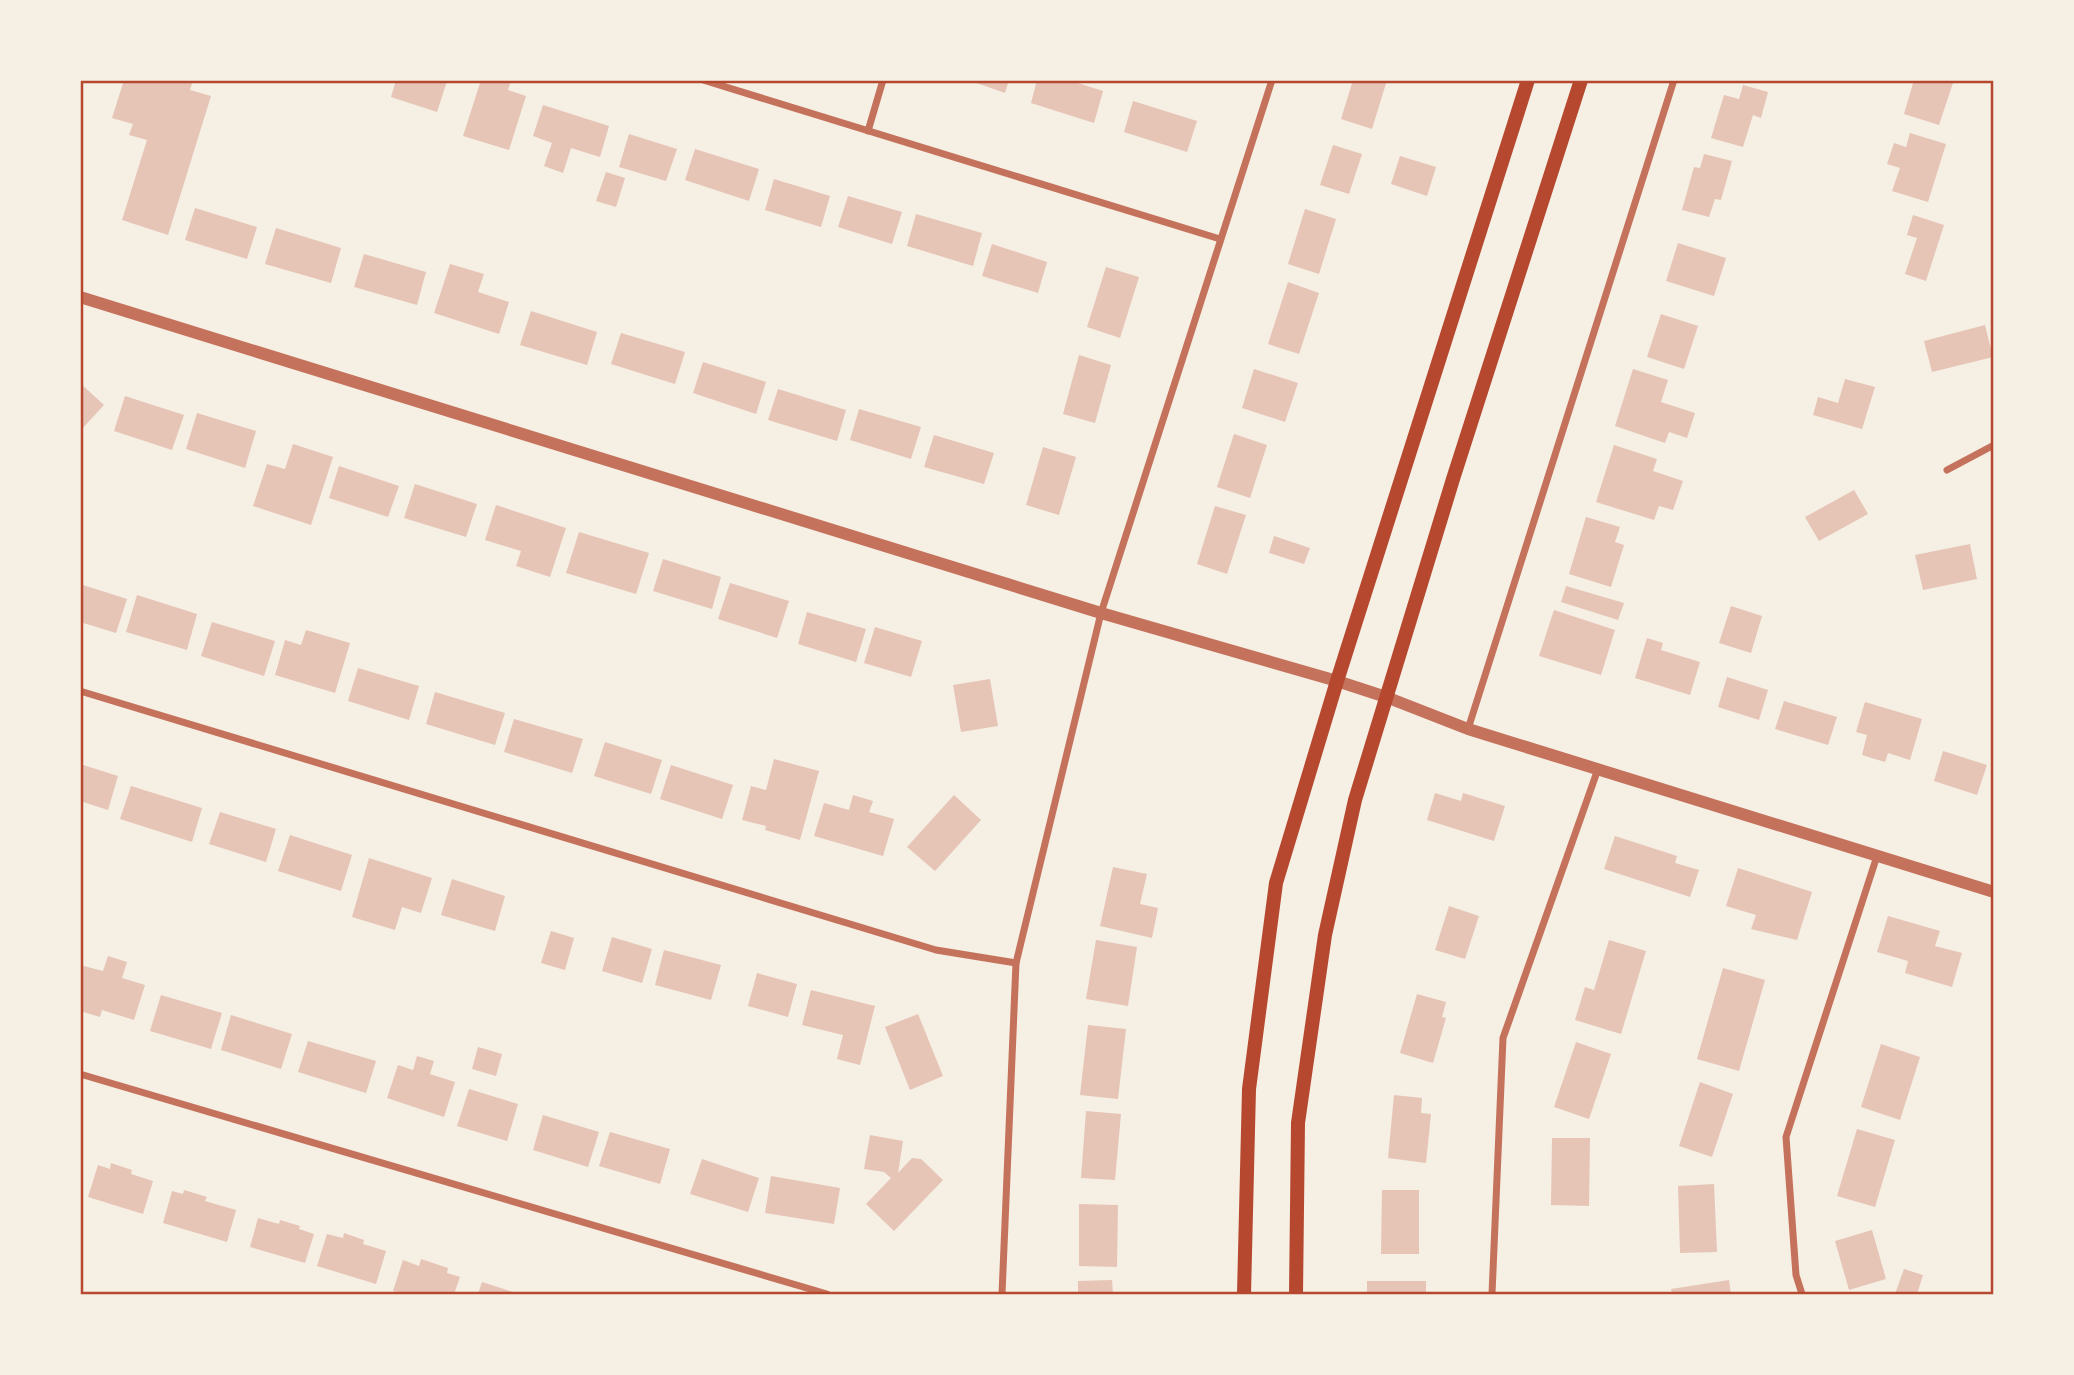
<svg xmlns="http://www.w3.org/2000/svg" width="2074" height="1375" font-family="Overpass,sans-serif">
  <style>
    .building { fill: #e6c5b7 }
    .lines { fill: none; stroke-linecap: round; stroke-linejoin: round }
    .minor { stroke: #c5725c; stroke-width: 7 }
    .tertiary { stroke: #c5725c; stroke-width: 12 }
    .secondary { stroke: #b5482f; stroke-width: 14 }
    .neatline { fill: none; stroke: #b5482f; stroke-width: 2.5 }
  </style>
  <rect width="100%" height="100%" fill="#f6efe4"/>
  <!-- building -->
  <g class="building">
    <polygon points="124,80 193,80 190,90 211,96 168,235 122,220 147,140 129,135 133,124 112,118"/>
    <polygon points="396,80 447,81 437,112 391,97"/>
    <polygon points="481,80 511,81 508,90 526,96 509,150 463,136"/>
    <polygon points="968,80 1009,80 1005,93"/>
    <polygon points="1037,80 1068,80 1103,91 1094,123 1031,103"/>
    <polygon points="1353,80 1387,80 1372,129 1341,119"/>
    <polygon points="1914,80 1946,80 1953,83 1939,125 1904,114"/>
    <polygon points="1743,85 1768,92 1761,118 1753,115 1743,147 1711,138 1724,95 1739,99"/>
    <polygon points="1133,101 1197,121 1187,152 1124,132"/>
    <polygon points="543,105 609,126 600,157 571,148 563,173 544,166 552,143 533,136"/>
    <polygon points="1910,133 1946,144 1928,202 1892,191 1900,168 1887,164 1894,143 1906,147"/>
    <polygon points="629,134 677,149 666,181 619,167"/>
    <polygon points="1333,145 1362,154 1349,194 1320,185"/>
    <polygon points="695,149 759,169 749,201 685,180"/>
    <polygon points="1704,154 1732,161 1721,200 1715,199 1709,217 1682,210 1694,167 1700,168"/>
    <polygon points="1400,156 1436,167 1427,196 1391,184"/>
    <polygon points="606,172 625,178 616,207 596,201"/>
    <polygon points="774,179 830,196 821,227 765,210"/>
    <polygon points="848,196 902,212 892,244 838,227"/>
    <polygon points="195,208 257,227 247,259 185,240"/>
    <polygon points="1305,209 1336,219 1319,274 1288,264"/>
    <polygon points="916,214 982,233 973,266 907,246"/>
    <polygon points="1913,215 1944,225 1926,281 1905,274 1917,238 1907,235"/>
    <polygon points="276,228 341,248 331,283 265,264"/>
    <polygon points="1678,243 1726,258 1714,296 1666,281"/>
    <polygon points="992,244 1047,262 1038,293 982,276"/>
    <polygon points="364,254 426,272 417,305 354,287"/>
    <polygon points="450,264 484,274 478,292 509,302 499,334 434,313"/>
    <polygon points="1106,267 1139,277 1120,338 1087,327"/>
    <polygon points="1288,282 1319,293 1299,354 1268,344"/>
    <polygon points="531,311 597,332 587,365 520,345"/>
    <polygon points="1661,314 1698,326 1684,369 1647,357"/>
    <polygon points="1985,325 1993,357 1932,372 1924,341"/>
    <polygon points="621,333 685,352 675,384 611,364"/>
    <polygon points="1079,355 1111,365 1095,423 1063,414"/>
    <polygon points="703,362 766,382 756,414 693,393"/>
    <polygon points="1254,369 1298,383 1285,422 1242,408"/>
    <polygon points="1633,369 1668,380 1661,402 1695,413 1687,438 1669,432 1665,443 1615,426"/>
    <polygon points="1845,379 1875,387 1862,429 1813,415 1818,397 1838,403"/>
    <polygon points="80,383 104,405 80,431"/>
    <polygon points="778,389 846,410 837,441 768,420"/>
    <polygon points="125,396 184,415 172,450 114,431"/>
    <polygon points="859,409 921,427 911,459 850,440"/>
    <polygon points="197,413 256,431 245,468 186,449"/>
    <polygon points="1234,434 1267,445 1250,498 1217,487"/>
    <polygon points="934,435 994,453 984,484 924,467"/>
    <polygon points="293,444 333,457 311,525 253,506 267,464 285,469"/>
    <polygon points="1614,445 1657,459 1653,471 1683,481 1673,510 1659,506 1654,520 1596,502"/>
    <polygon points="1043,447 1076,457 1059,515 1026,505"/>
    <polygon points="339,466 399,486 388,517 329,498"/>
    <polygon points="415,484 477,504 466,537 404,518"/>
    <polygon points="1854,490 1868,514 1819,541 1805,517"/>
    <polygon points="496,505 566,528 550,577 516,566 521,551 485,540"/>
    <polygon points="1215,506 1246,515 1227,574 1197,564"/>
    <polygon points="1586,517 1620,527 1615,542 1624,545 1611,587 1569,574"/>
    <polygon points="579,532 649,553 636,594 566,573"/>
    <polygon points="1274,536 1310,548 1304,564 1269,553"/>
    <polygon points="1970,544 1977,579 1923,590 1915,555"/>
    <polygon points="663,559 721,577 712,609 653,591"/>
    <polygon points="730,583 789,601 777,638 718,619"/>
    <polygon points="80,584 127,599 116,633 80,622"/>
    <polygon points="1566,586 1624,603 1618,620 1561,602"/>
    <polygon points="137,595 197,614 187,650 126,632"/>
    <polygon points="1731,606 1762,616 1751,653 1719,643"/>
    <polygon points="1554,610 1615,630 1601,675 1539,656"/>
    <polygon points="807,612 866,629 856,662 798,644"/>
    <polygon points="212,622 275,641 264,676 201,656"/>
    <polygon points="875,627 922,641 911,677 864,663"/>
    <polygon points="306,630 350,643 335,693 275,675 285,640 301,645"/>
    <polygon points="1647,638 1663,643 1661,650 1700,662 1690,695 1635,678"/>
    <polygon points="358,668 419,686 409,720 348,701"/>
    <polygon points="1727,677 1768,690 1759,720 1718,707"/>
    <polygon points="990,679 998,726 961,732 953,685"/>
    <polygon points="435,692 505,713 495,745 426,724"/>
    <polygon points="1784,701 1837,717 1828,745 1775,729"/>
    <polygon points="1865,702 1922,719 1910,760 1888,753 1885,762 1862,755 1867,735 1856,732"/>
    <polygon points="514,719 583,739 572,773 504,752"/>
    <polygon points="605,742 662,760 651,794 594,776"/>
    <polygon points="1943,751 1987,765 1977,795 1934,781"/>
    <polygon points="774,759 819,771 800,840 765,830 766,826 742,820 751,786 766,790"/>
    <polygon points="80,764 118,776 108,810 80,801"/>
    <polygon points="671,765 733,785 722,819 660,799"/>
    <polygon points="131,786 202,808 192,842 120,819"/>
    <polygon points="1435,793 1461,801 1463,793 1505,806 1494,841 1427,820"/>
    <polygon points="853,795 873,801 869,812 894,819 883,856 814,836 824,803 849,810"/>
    <polygon points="954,795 981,820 935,871 907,847"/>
    <polygon points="220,812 276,829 266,862 209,844"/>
    <polygon points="290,835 352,855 341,891 278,871"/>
    <polygon points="1615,836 1677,856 1675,863 1699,870 1690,897 1604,869"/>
    <polygon points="369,858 432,878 421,913 402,907 395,930 352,917"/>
    <polygon points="1113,867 1147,874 1140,904 1158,908 1152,938 1100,926"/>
    <polygon points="1738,868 1812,892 1797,940 1751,929 1756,915 1726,906"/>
    <polygon points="452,879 505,896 495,931 441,915"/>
    <polygon points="1449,906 1479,916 1465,959 1435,950"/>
    <polygon points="1888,916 1940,931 1935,946 1962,953 1952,987 1905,973 1908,961 1877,952"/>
    <polygon points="551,931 574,938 565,970 541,963"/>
    <polygon points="612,937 652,949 642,983 602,971"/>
    <polygon points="1096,940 1137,947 1128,1006 1086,999"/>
    <polygon points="1609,940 1646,951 1621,1034 1575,1020 1585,987 1594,990"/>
    <polygon points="664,950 721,965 711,1000 655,985"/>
    <polygon points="108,956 127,962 122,978 145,985 134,1020 102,1010 100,1017 80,1011 80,965 103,971"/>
    <polygon points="1723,968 1765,980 1739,1071 1697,1059"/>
    <polygon points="757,973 797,984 788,1017 748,1006"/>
    <polygon points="811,990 875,1006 860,1065 837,1059 843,1035 802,1025"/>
    <polygon points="1417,994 1446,1002 1442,1017 1446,1018 1433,1063 1400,1053"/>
    <polygon points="161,995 222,1013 211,1049 150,1031"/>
    <polygon points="918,1014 943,1076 910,1090 885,1027"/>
    <polygon points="231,1015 292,1034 281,1069 221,1050"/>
    <polygon points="1088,1025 1126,1029 1118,1099 1080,1095"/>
    <polygon points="308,1041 376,1061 366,1093 298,1072"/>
    <polygon points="1576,1042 1611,1054 1589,1119 1554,1107"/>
    <polygon points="1881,1044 1920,1057 1900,1120 1861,1107"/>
    <polygon points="478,1047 502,1054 496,1076 472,1069"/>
    <polygon points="417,1056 434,1061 430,1074 455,1082 444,1117 387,1098 398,1065 413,1070"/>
    <polygon points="1700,1082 1733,1094 1712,1157 1679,1146"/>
    <polygon points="469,1089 518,1104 507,1141 457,1126"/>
    <polygon points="1394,1095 1422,1098 1421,1113 1431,1114 1426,1163 1388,1158"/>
    <polygon points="1086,1111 1121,1114 1115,1180 1081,1178"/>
    <polygon points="543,1115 599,1132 588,1167 533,1150"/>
    <polygon points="1857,1129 1895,1140 1875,1207 1837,1196"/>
    <polygon points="610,1132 670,1149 660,1184 599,1166"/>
    <polygon points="870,1135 903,1141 898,1173 912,1158 921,1159 943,1180 894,1231 866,1204 891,1178 884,1172 864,1169"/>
    <polygon points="1552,1138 1590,1138 1589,1206 1551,1205"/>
    <polygon points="702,1159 759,1178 748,1212 690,1194"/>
    <polygon points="111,1163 132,1170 131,1174 153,1181 143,1214 88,1197 98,1165 110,1169"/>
    <polygon points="771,1176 840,1188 834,1224 765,1213"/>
    <polygon points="1714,1184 1717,1252 1680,1253 1678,1186"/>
    <polygon points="184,1190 207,1197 205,1201 236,1210 227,1242 163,1223 172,1191 183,1194"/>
    <polygon points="1382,1190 1419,1190 1419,1254 1381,1254"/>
    <polygon points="1079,1204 1118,1205 1117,1267 1079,1266"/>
    <polygon points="258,1218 279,1224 280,1220 300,1226 299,1229 314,1234 305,1263 250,1247"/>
    <polygon points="1872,1230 1886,1279 1849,1290 1835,1241"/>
    <polygon points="344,1233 364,1240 363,1244 386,1251 376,1284 317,1266 327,1234 343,1238"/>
    <polygon points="421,1259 448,1268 447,1273 460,1277 454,1294 405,1294 393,1291 403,1260 419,1266"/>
    <polygon points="1904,1269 1923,1275 1917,1294 1895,1294"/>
    <polygon points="1112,1280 1113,1294 1078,1294 1078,1281"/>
    <polygon points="1729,1280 1731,1294 1672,1294 1671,1289"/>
    <rect x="1367" y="1281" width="59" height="13"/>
    <polygon points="482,1282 519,1294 478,1294"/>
  </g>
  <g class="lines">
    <!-- minor -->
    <g class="minor">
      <polyline points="703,80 1220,239"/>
      <polyline points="868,131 883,80"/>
      <polyline points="1947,470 1994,445"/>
      <polyline points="80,691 936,950 1016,963"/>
      <polyline points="1468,729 1674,80"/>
      <polyline points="80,1074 827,1294"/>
      <polyline points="1002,1294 1016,963 1101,613 1272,80"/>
      <polyline points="1492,1294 1503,1038 1598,769"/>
      <polyline points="1802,1294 1796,1275 1786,1137 1877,856"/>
    </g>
    <!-- tertiary -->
    <polyline class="tertiary" points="80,297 1101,613 1337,681 1386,697 1468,729 1994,892"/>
    <!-- secondary -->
    <g class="secondary">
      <polyline points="1244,1294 1249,1089 1276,883 1337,681 1528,80"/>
      <polyline points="1296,1294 1298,1123 1325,935 1355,800 1453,479 1581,80"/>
    </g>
  </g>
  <!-- border -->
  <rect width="2074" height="1375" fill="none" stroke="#f6efe4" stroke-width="164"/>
  <rect x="82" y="82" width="1910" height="1211" class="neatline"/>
</svg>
